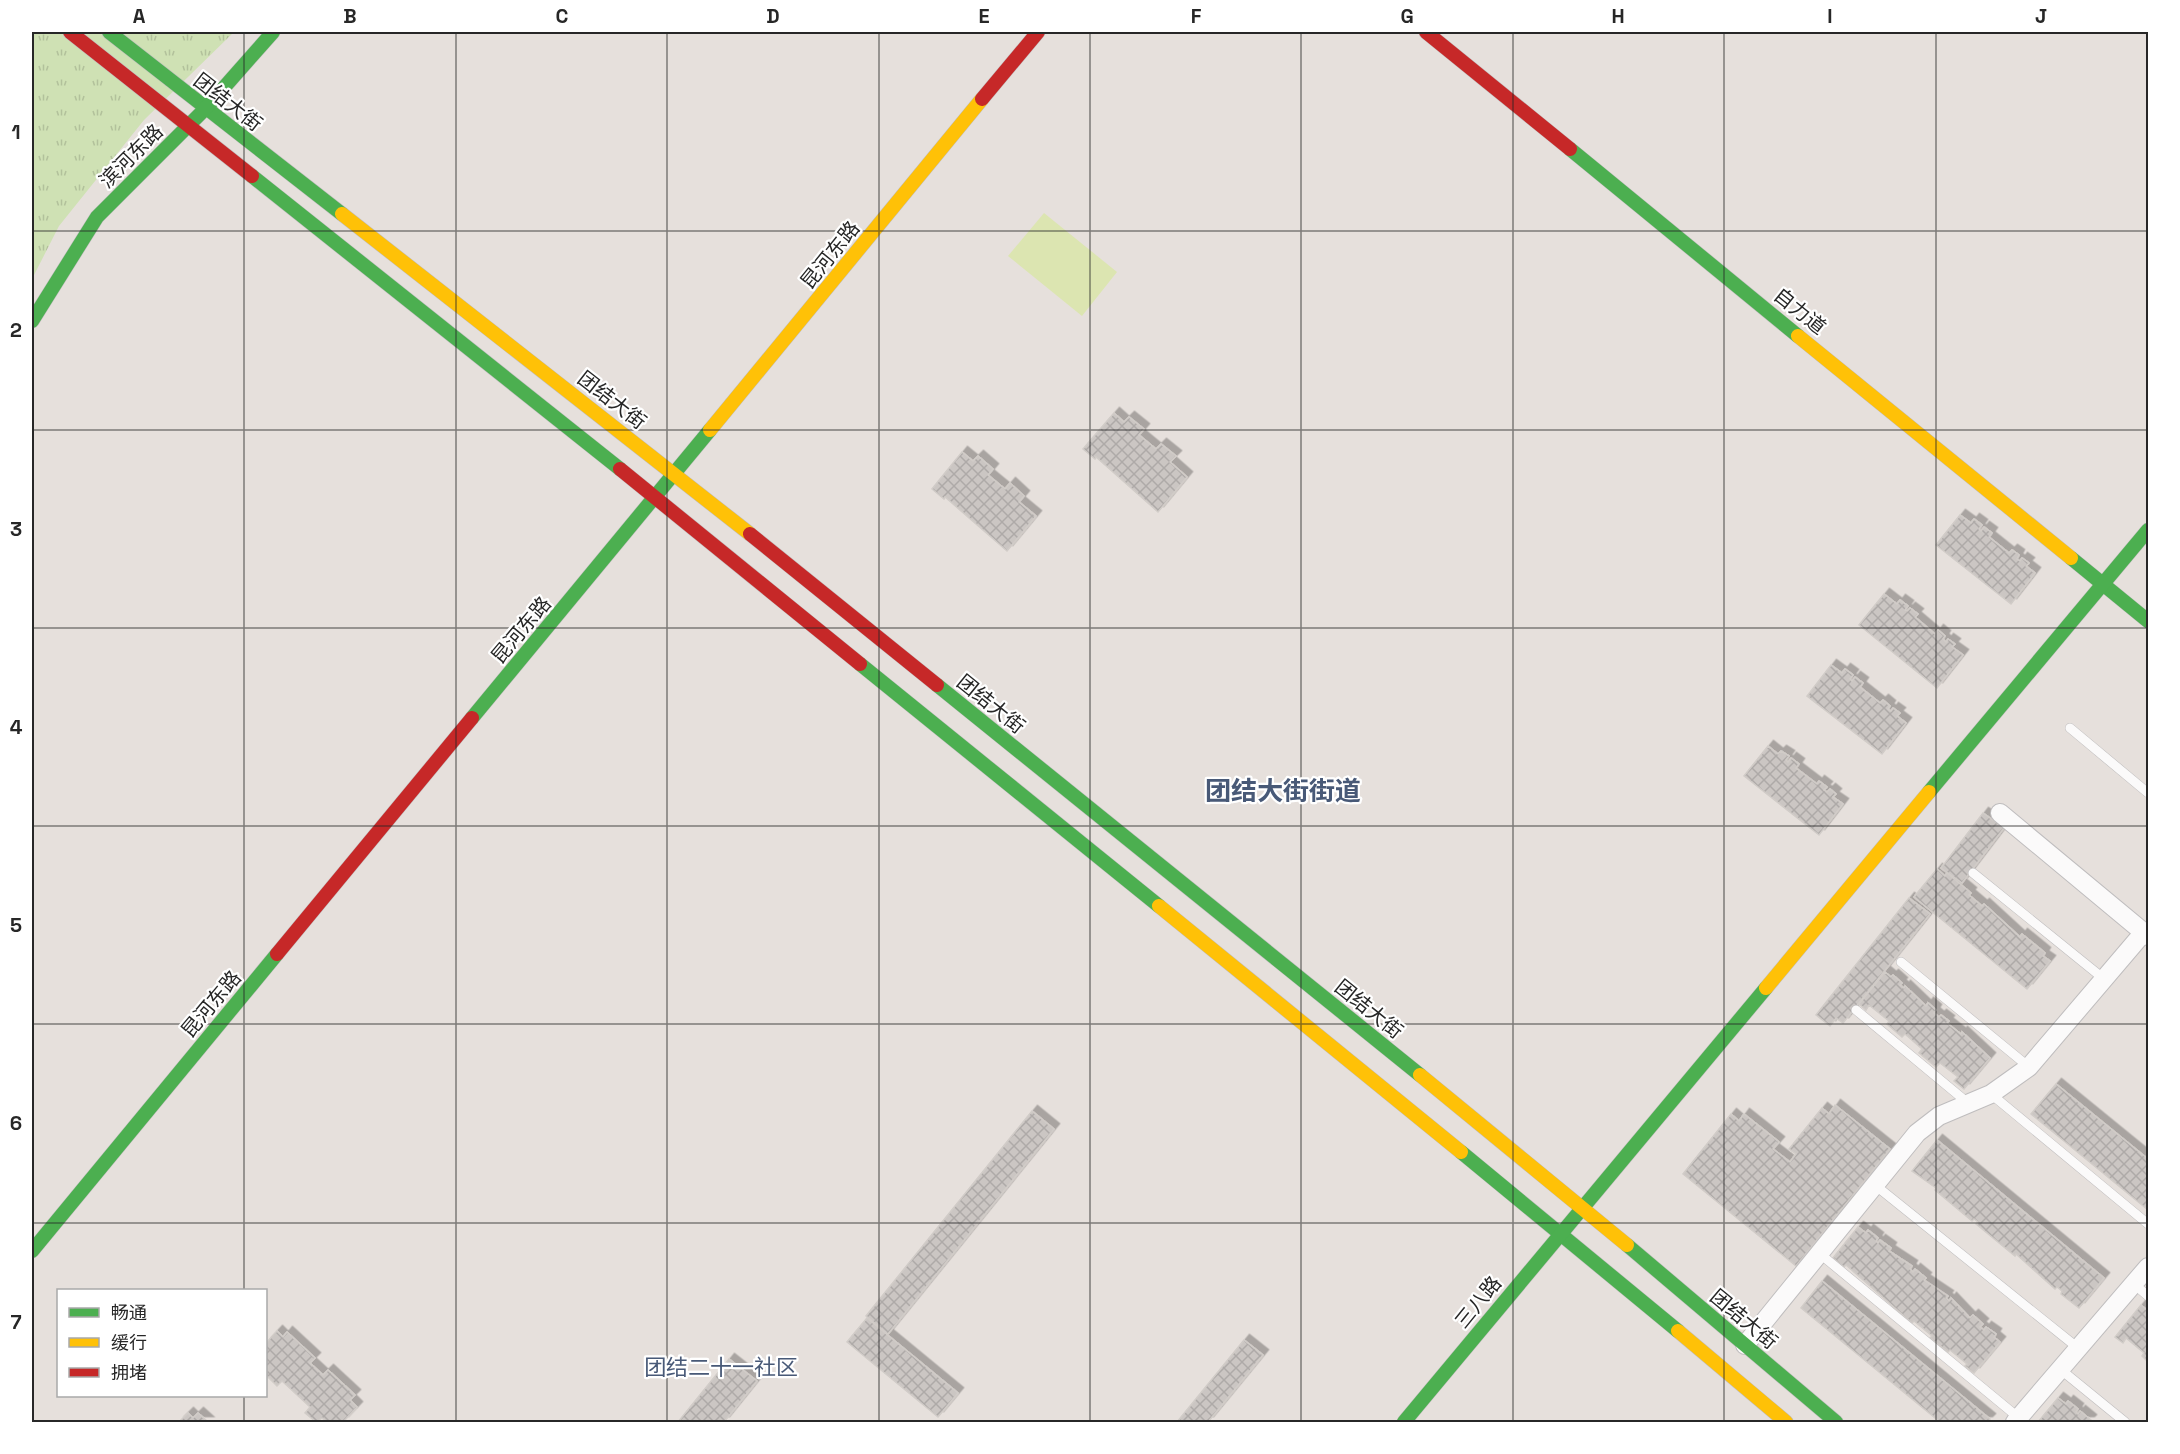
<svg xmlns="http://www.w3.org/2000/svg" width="2180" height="1454" font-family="'Space Grotesk','Noto Sans SC',sans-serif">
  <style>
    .park { fill: url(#park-tufts) }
    .pitch { fill: #dce5b1 }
    .building { fill: url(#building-cross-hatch); stroke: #d1ccc8; stroke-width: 1.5; filter: url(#shadow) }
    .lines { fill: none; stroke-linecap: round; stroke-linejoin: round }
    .lane-casing { stroke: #bfbdbe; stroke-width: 10 }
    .street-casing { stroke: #bfbdbe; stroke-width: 20 }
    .fast-casing { stroke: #bfbdbe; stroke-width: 15 }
    .slow-casing { stroke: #bfbdbe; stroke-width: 15 }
    .jam-casing { stroke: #bfbdbe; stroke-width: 15 }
    .lane { stroke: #fbfafa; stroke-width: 9 }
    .street { stroke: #fbfafa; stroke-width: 18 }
    .fast { stroke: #4caf50; stroke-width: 14 }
    .slow { stroke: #ffc107; stroke-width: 14 }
    .jam { stroke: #c62828; stroke-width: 14 }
    .grid { fill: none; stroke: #272727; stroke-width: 1.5; stroke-opacity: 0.55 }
    .labels { text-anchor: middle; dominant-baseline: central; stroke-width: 4.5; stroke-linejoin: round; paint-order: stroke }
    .street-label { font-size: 20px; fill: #272727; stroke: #fff }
    .quarter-label { font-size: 22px; fill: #485977; stroke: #fff }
    .district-label { font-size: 26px; font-weight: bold; fill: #485977; stroke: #fff }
    .neatline { fill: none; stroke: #272727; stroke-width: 2 }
    .grid-label { font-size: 20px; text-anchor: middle; font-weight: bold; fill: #272727 }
  </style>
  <defs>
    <pattern id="park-tufts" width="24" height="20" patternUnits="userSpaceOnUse" patternTransform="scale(1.5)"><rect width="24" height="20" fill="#cfe1b4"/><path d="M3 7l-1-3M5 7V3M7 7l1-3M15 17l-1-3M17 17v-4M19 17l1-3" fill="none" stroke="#b2c19b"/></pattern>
    <pattern id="building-cross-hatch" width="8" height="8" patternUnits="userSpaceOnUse" patternTransform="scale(1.5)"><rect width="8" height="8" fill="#cbc6c3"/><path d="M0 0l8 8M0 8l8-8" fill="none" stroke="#aeaaa8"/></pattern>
    <filter id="shadow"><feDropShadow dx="5.5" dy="-5.5" stdDeviation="0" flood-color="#0004"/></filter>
  </defs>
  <rect width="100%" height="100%" fill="#e6e0dc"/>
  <!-- park -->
  <polygon class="park" points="32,32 234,32 144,120 59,226 32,279"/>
  <!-- pitch -->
  <polygon class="pitch" points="1044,213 1117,272 1082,316 1008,256"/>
  <!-- building -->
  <g class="building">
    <polygon points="1114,413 1124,422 1129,417 1144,429 1139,435 1156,449 1161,444 1176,456 1170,462 1187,477 1158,512 1096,457 1095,459 1083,449"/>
    <polygon points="962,452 973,461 978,456 993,469 988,475 1005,489 1010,483 1024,496 1019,502 1036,516 1007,551 945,497 944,499 932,489"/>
    <polygon points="1960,515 1971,523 1974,519 1982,525 1979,529 1981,531 1984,527 1992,533 1989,537 2009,553 2012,550 2019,555 2017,559 2020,561 2022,558 2029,563 2026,566 2035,573 2011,604 1936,545"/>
    <polygon points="1884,594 1897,604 1900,600 1908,606 1905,610 1907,611 1910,608 1918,614 1915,617 1935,634 1938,630 1945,636 1943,639 1946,642 1948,639 1955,644 1952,647 1963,655 1937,688 1859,625"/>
    <polygon points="1831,665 1842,673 1845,669 1853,675 1850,679 1852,681 1855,677 1863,683 1860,687 1880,703 1883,700 1890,706 1888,709 1891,711 1893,708 1900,713 1897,716 1906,723 1882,754 1807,696"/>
    <polygon points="1768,746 1778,754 1781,751 1789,756 1786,760 1788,762 1791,758 1799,764 1796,768 1817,784 1819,781 1827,787 1824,790 1827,792 1830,789 1836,794 1833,797 1843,804 1819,835 1744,776"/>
    <polygon points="1983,813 2004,828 1962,883 1941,868"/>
    <polygon points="1937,869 1945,876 1947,873 1971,893 1969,895 1982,906 1984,904 2020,937 2022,934 2045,953 2043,956 2050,961 2027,989 1914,897"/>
    <polygon points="1909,898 1930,914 1843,1023 1836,1018 1830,1026 1816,1015"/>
    <polygon points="1885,972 1891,977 1893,975 1902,983 1900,985 1904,988 1905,986 1926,1006 1928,1003 1936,1010 1934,1013 1939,1017 1941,1015 1949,1021 1947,1023 1961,1034 1962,1032 1990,1058 1964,1089 1954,1081 1958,1077 1940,1063 1936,1067 1919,1053 1922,1049 1905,1034 1902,1037 1887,1024 1889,1021 1869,1005 1866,1010 1859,1004"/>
    <polygon points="2056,1084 2148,1159 2148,1210 2031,1114"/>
    <polygon points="1835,1105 1890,1149 1796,1266 1683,1174 1731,1114 1739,1121 1744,1114 1779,1142 1773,1149 1790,1162 1796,1154 1789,1149 1822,1108 1829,1114"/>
    <polygon points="1032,1111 1054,1129 888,1334 866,1316"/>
    <polygon points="1937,1140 2104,1278 2079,1308 2061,1294 2062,1291 2057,1287 2055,1289 2016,1254 2015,1256 1976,1224 1978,1222 1974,1219 1972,1221 1935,1190 1936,1188 1912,1171"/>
    <polygon points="1858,1227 1866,1233 1868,1230 1878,1238 1876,1241 1878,1243 1880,1240 1891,1248 1889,1251 1912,1266 1910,1269 1913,1272 1915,1269 1926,1278 1924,1280 1948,1296 1946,1298 1949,1301 1951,1298 1970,1318 1973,1315 1983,1324 1980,1327 1984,1330 1986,1327 1996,1334 1994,1337 2000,1342 1974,1373 1965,1366 1967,1364 1950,1350 1948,1352 1930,1338 1932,1336 1914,1321 1912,1323 1846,1265 1844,1267 1833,1258"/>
    <polygon points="1822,1281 1990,1419 1987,1422 1940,1422 1801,1308"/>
    <polygon points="2141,1305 2148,1311 2148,1362 2142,1356 2144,1353 2126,1338 2123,1343 2115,1337"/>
    <polygon points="867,1318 958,1393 938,1417 847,1342"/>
    <polygon points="277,1331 283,1337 287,1332 315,1358 310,1363 323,1375 328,1370 355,1395 350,1400 357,1407 343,1422 327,1422 322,1418 316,1422 305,1413 310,1407 282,1381 277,1386 266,1375 268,1367 266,1365 266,1343"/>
    <polygon points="1244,1340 1263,1355 1208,1422 1177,1422"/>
    <polygon points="729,1359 757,1381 724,1422 678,1422"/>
    <polygon points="2058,1398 2066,1404 2068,1401 2078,1409 2076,1412 2078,1414 2080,1411 2091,1420 2089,1422 2038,1422"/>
    <polygon points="188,1413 193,1418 198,1413 208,1422 179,1422"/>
  </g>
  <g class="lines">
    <defs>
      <g id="lane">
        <polyline points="2070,728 2148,793"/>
        <polyline points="1973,873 2104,979"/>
        <polyline points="1901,962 2029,1067"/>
        <polyline points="1856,1010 1968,1103"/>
        <polyline points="1991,1094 2148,1224"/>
        <polyline points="1875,1185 2078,1348"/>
        <polyline points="1819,1253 2019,1418"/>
        <polyline points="2134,1284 2148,1296"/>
        <polyline points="2060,1369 2125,1422"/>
      </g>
      <g id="street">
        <polyline points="2000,813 2148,936"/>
        <polyline points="1745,1345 1917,1133 1939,1116 1991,1094 2029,1067 2144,932"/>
        <polyline points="2015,1422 2148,1267"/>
      </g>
      <g id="fast">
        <polyline points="109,32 342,214"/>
        <polyline points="1570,149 1798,336"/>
        <polyline points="252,176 620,469"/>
        <polyline points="32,321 97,217 205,109 273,32"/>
        <polyline points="2071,558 2148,621"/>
        <polyline points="860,664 1159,906"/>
        <polyline points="937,685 1420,1075"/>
        <polyline points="472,718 710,430"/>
        <polyline points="1929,792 2148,530"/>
        <polyline points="1461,1152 1678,1331"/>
        <polyline points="1627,1245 1836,1422"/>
        <polyline points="32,1251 277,954"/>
        <polyline points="1404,1422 1766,988"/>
      </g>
      <g id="slow">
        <polyline points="342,214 750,534"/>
        <polyline points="1798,336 2071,558"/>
        <polyline points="710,430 982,99"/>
        <polyline points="1159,906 1461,1152"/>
        <polyline points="1766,988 1929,792"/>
        <polyline points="1420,1075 1627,1245"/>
        <polyline points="1678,1331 1786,1422"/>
      </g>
      <g id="jam">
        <polyline points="70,32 252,176"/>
        <polyline points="1426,32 1570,149"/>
        <polyline points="982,99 1038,32"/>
        <polyline points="620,469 860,664"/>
        <polyline points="750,534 937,685"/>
        <polyline points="277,954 472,718"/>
      </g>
    </defs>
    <!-- lane casing -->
    <use href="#lane" class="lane-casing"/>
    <!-- street casing -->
    <use href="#street" class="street-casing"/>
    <!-- fast casing -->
    <use href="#fast" class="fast-casing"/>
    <!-- slow casing -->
    <use href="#slow" class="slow-casing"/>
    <!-- jam casing -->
    <use href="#jam" class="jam-casing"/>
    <!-- lane -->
    <use href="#lane" class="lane"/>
    <!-- street -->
    <use href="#street" class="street"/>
    <!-- fast -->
    <use href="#fast" class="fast"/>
    <!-- slow -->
    <use href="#slow" class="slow"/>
    <!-- jam -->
    <use href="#jam" class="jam"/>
  </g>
  <!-- grid -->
  <path class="grid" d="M244 32V1290M456 32V1422M667 32V1422M879 32V1422M1090 32V1422M1301 32V1422M1513 32V1422M1724 32V1422M1936 32V1422M32 231H2148M32 430H2148M32 628H2148M32 826H2148M32 1024H2148M32 1223H2148M244 1396V1422"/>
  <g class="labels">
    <!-- street labels -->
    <g class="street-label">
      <text transform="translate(228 102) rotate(38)">团结大街</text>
      <text transform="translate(131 156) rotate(-45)">滨河东路</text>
      <text transform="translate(830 255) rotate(-51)">昆河东路</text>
      <text transform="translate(1800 311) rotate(39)">自力道</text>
      <text transform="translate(612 400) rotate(38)">团结大街</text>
      <text transform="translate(521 630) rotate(-50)">昆河东路</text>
      <text transform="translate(991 704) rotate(39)">团结大街</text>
      <text transform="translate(211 1004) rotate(-50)">昆河东路</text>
      <text transform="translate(1369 1009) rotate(39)">团结大街</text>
      <text transform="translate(1478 1302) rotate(-51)">三八路</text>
      <text transform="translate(1744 1319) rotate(40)">团结大街</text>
    </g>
    <!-- quarter labels -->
    <g class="quarter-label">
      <text x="721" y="1367">团结二十一社区</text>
    </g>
    <!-- district labels -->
    <g class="district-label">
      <text x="1283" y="791">团结大街街道</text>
    </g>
  </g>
  <!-- border -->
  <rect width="2180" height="1454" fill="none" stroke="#ffffff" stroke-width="66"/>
  <!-- legend -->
  <rect x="57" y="1289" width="210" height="108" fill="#ffffff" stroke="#a9a9a9" stroke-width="1.5"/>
  <rect x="69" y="1308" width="30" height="9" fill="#4caf50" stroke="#a9a9a9" stroke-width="1.5"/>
  <text x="111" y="1319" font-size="18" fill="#272727">畅通</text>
  <rect x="69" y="1338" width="30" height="9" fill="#ffc107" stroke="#a9a9a9" stroke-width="1.5"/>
  <text x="111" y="1349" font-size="18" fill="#272727">缓行</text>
  <rect x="69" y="1368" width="30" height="9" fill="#c62828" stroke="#a9a9a9" stroke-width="1.5"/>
  <text x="111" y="1379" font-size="18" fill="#272727">拥堵</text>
  <rect x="33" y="33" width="2114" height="1388" class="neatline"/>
  <g class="grid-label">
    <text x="139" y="23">A</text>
    <text x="350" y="23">B</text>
    <text x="562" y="23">C</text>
    <text x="773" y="23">D</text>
    <text x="984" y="23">E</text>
    <text x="1196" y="23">F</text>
    <text x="1407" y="23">G</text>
    <text x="1618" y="23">H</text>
    <text x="1830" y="23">I</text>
    <text x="2041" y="23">J</text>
    <text x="16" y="139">1</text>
    <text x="16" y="337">2</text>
    <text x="16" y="536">3</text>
    <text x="16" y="734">4</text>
    <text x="16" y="932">5</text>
    <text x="16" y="1130">6</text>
    <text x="16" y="1329">7</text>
  </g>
</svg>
